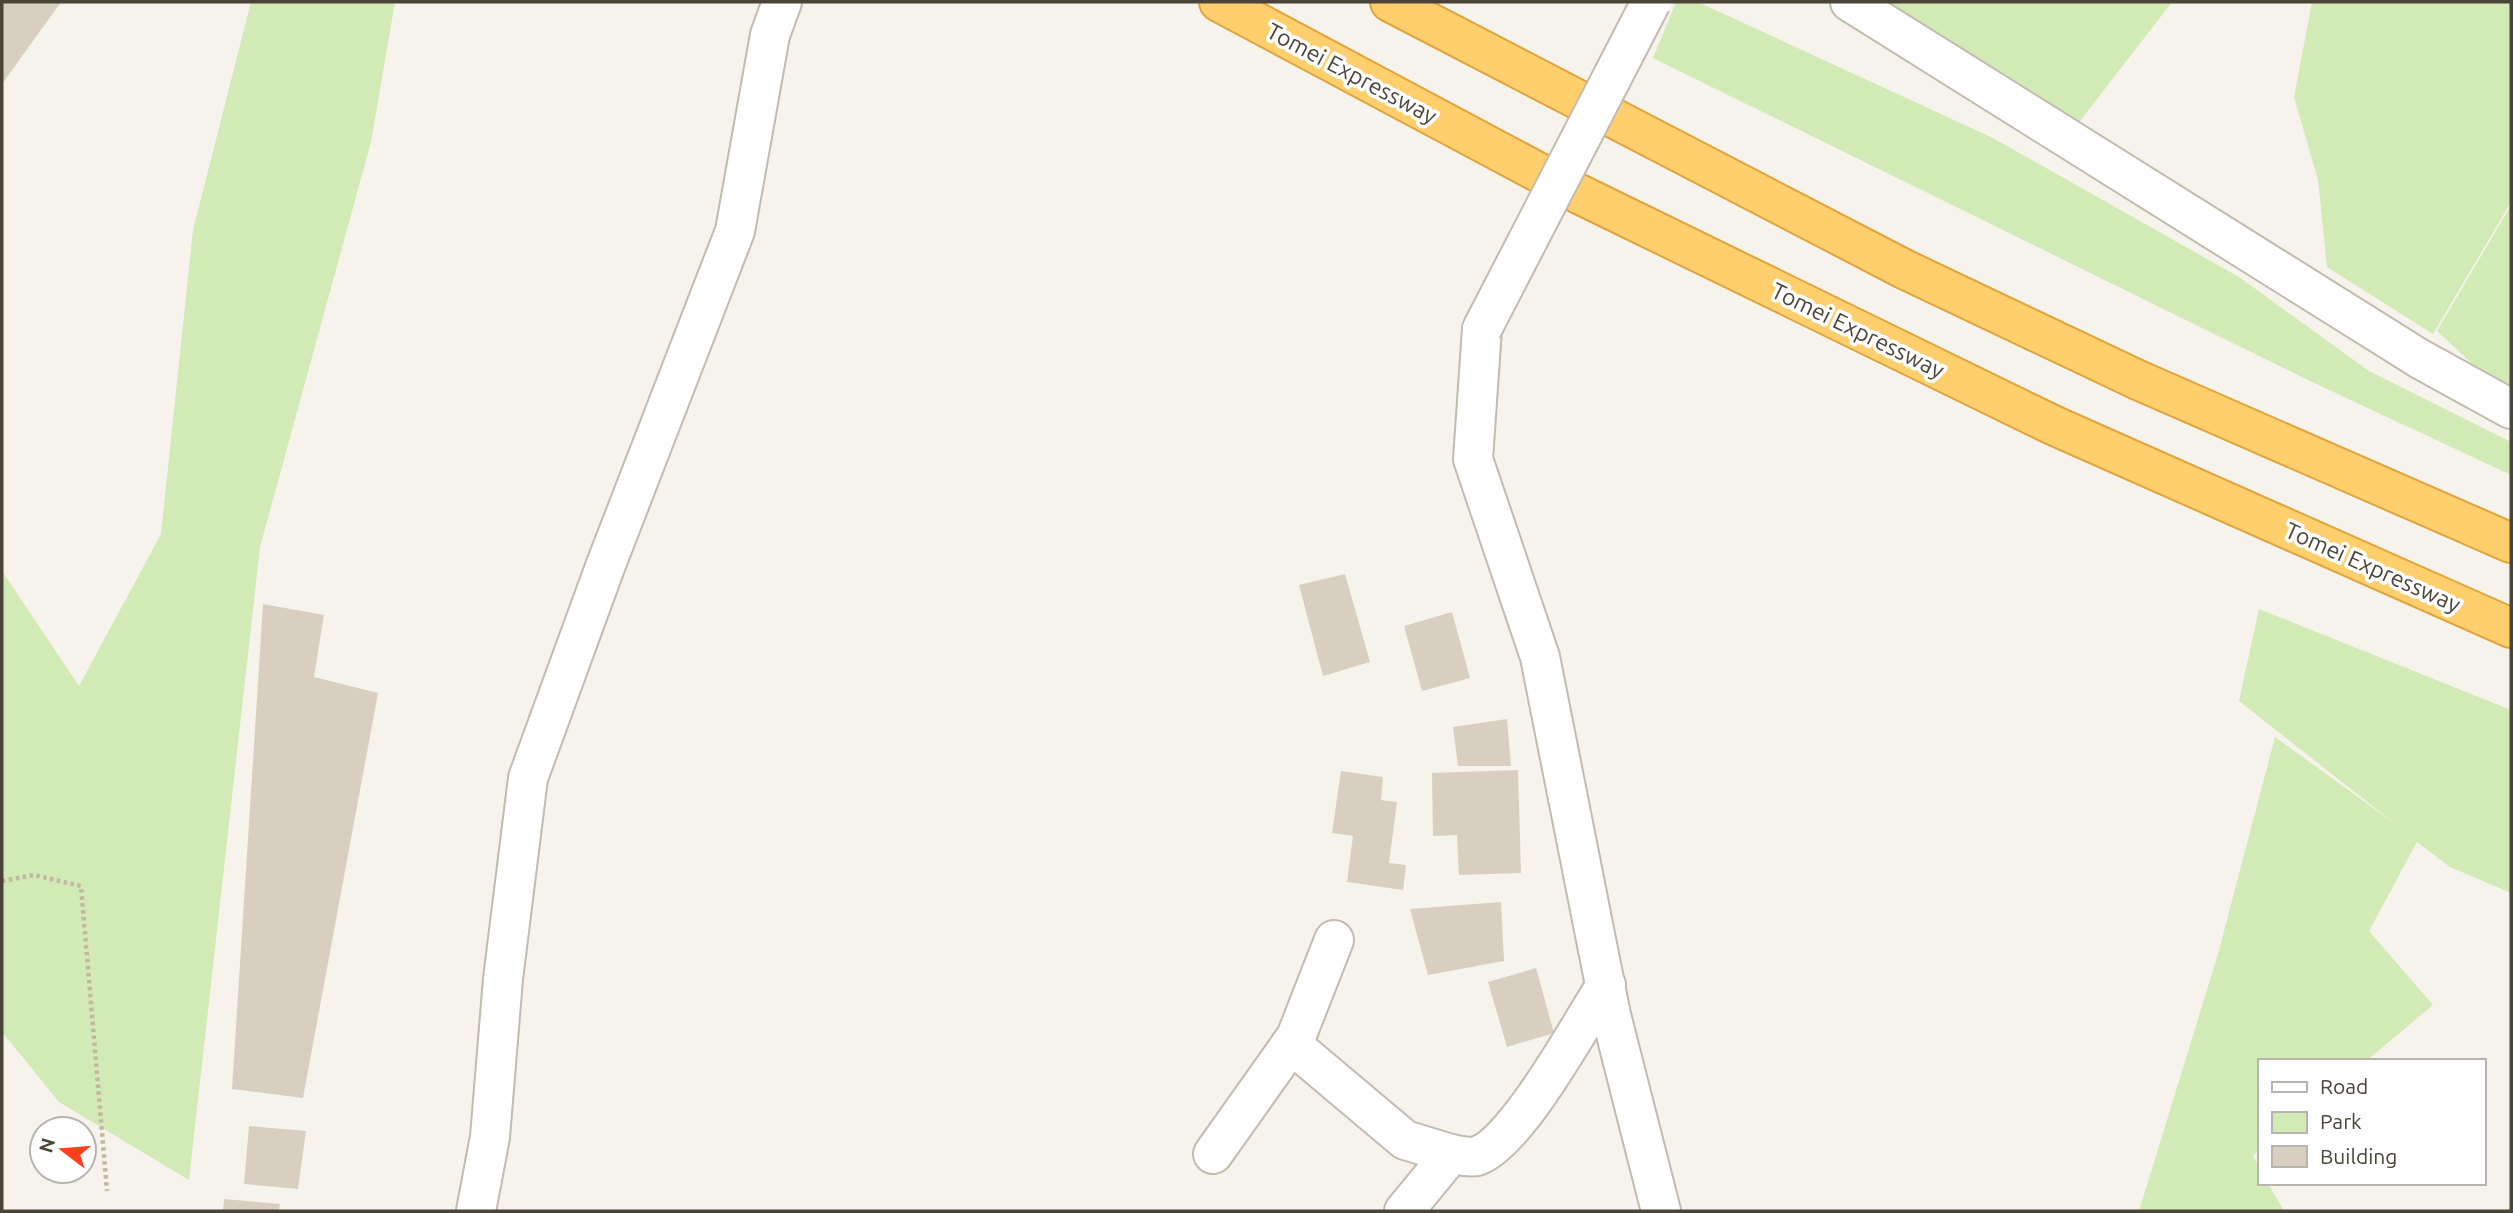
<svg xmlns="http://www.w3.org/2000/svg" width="2513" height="1213" font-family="Ubuntu,sans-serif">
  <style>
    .green { fill: #d2eab5 }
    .building { fill: #d8cfc1 }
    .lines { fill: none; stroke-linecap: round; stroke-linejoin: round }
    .minor-casing { stroke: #c2bbae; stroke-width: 42 }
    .highway-casing { stroke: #e0a43c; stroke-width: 42 }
    .path { stroke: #c4b79f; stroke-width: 4.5; stroke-dasharray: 3.5 3.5; stroke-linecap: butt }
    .minor { stroke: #fff; stroke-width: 38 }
    .highway { stroke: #ffcf6e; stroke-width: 38 }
    .minor-bridge-casing { stroke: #c2bbae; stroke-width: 42; stroke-linecap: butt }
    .minor-bridge { stroke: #fff; stroke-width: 38 }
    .labels { text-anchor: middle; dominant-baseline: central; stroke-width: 7; stroke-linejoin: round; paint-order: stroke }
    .street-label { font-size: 23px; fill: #4b4439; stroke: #fff }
  </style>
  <rect width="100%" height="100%" fill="#f6f3ec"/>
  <!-- green -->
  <g class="green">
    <polygon points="251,2 395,2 371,142 260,547 189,1180 59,1102 2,1032 2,571 79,686 161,534 193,230"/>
    <polygon points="1676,2 1698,2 1993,138 2239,277 2369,371 2511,442 2511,475 2312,382 1653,58"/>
    <polygon points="1858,2 2172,2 2073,130"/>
    <polygon points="2312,2 2511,2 2511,202 2433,334 2327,267 2318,180 2294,97"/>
    <polygon points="2511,205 2511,395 2499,389 2437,331"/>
    <polygon points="2259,609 2511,710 2511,893 2450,867 2417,842 2369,931 2433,1005 2366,1061 2259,1061 2259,1150 2253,1156 2259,1167 2259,1183 2268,1183 2284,1211 2139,1211 2218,954 2275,737 2394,823 2239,701"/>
  </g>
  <!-- building -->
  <g class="building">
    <polygon points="2,2 61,2 2,84"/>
    <polygon points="1345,574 1370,662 1323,676 1299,585"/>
    <polygon points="263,604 324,615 314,677 378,693 303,1098 232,1089"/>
    <polygon points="1452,612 1470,678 1422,691 1404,626"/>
    <polygon points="1507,719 1511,766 1458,766 1453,727"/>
    <polygon points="1518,770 1521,873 1459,875 1457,835 1433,836 1432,773"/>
    <polygon points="1341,771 1383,777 1381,800 1397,802 1389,863 1406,865 1403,890 1347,882 1353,836 1332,833"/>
    <polygon points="1501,902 1504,961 1428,975 1410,909"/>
    <polygon points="1536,968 1554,1033 1507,1047 1488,982"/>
    <polygon points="249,1126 306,1131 298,1189 244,1184"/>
    <polygon points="224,1199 280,1204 279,1211 223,1211"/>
  </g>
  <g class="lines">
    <defs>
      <g id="minor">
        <polyline points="1850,2 2420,359 2511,409"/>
        <polyline points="1482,329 1473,459 1540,657 1611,1015 1661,1211"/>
        <polyline points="1291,1044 1405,1140 1451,1154 1404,1211"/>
        <polyline points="1213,1154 1296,1037 1334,940"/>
        <path d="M1451 1154C1458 1155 1470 1158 1477 1156 1516 1144 1582 1022 1606 985"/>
        <polyline points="476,1211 490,1137 503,979 528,778 605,567 735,231 770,35 782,2"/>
      </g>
      <g id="highway">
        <polyline points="1219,2 1579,194 2055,426 2511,628"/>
        <polyline points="1390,2 1904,269 2138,380 2511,543"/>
      </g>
    </defs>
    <!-- minor casing -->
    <use href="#minor" class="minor-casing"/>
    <!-- highway casing -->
    <use href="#highway" class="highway-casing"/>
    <!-- path -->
    <polyline class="path" points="2,881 34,875 81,886 107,1191"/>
    <!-- minor -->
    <use href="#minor" class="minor"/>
    <!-- highway -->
    <use href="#highway" class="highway"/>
    <defs>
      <polyline id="minor-bridge" points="1482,329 1651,2"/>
    </defs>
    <!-- minor-bridge casing -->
    <use href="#minor-bridge" class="minor-bridge-casing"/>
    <!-- minor-bridge -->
    <use href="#minor-bridge" class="minor-bridge"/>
  </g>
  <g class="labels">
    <!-- street labels -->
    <g class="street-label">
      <text transform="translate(1352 73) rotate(28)">Tomei Expressway</text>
      <text transform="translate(1858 330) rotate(26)">Tomei Expressway</text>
      <text transform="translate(2373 567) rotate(24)">Tomei Expressway</text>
    </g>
  </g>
  <!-- border -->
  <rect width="2513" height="1213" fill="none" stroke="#4b4439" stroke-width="7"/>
  <!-- legend -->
  <rect x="2258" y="1059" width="228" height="126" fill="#ffffff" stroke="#b7b4b0" stroke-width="2"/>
  <rect x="2272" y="1082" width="35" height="10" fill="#ffffff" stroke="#b7b4b0" stroke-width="2"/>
  <text x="2320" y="1094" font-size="21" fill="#4b4439">Road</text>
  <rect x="2272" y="1112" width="35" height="21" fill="#d2eab5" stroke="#b7b4b0" stroke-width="2"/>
  <text x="2320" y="1129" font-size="21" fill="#4b4439">Park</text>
  <rect x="2272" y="1146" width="35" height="21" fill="#d8cfc1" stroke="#b7b4b0" stroke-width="2"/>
  <text x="2320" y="1164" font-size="21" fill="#4b4439">Building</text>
  <!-- north arrow -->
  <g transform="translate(63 1150) rotate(286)"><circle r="33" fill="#ffffff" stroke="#b7b4b0" stroke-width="2"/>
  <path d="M0-5L12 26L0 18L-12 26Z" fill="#fc3f1d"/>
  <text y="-10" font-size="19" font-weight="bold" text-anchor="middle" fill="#4b4439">N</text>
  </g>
</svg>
